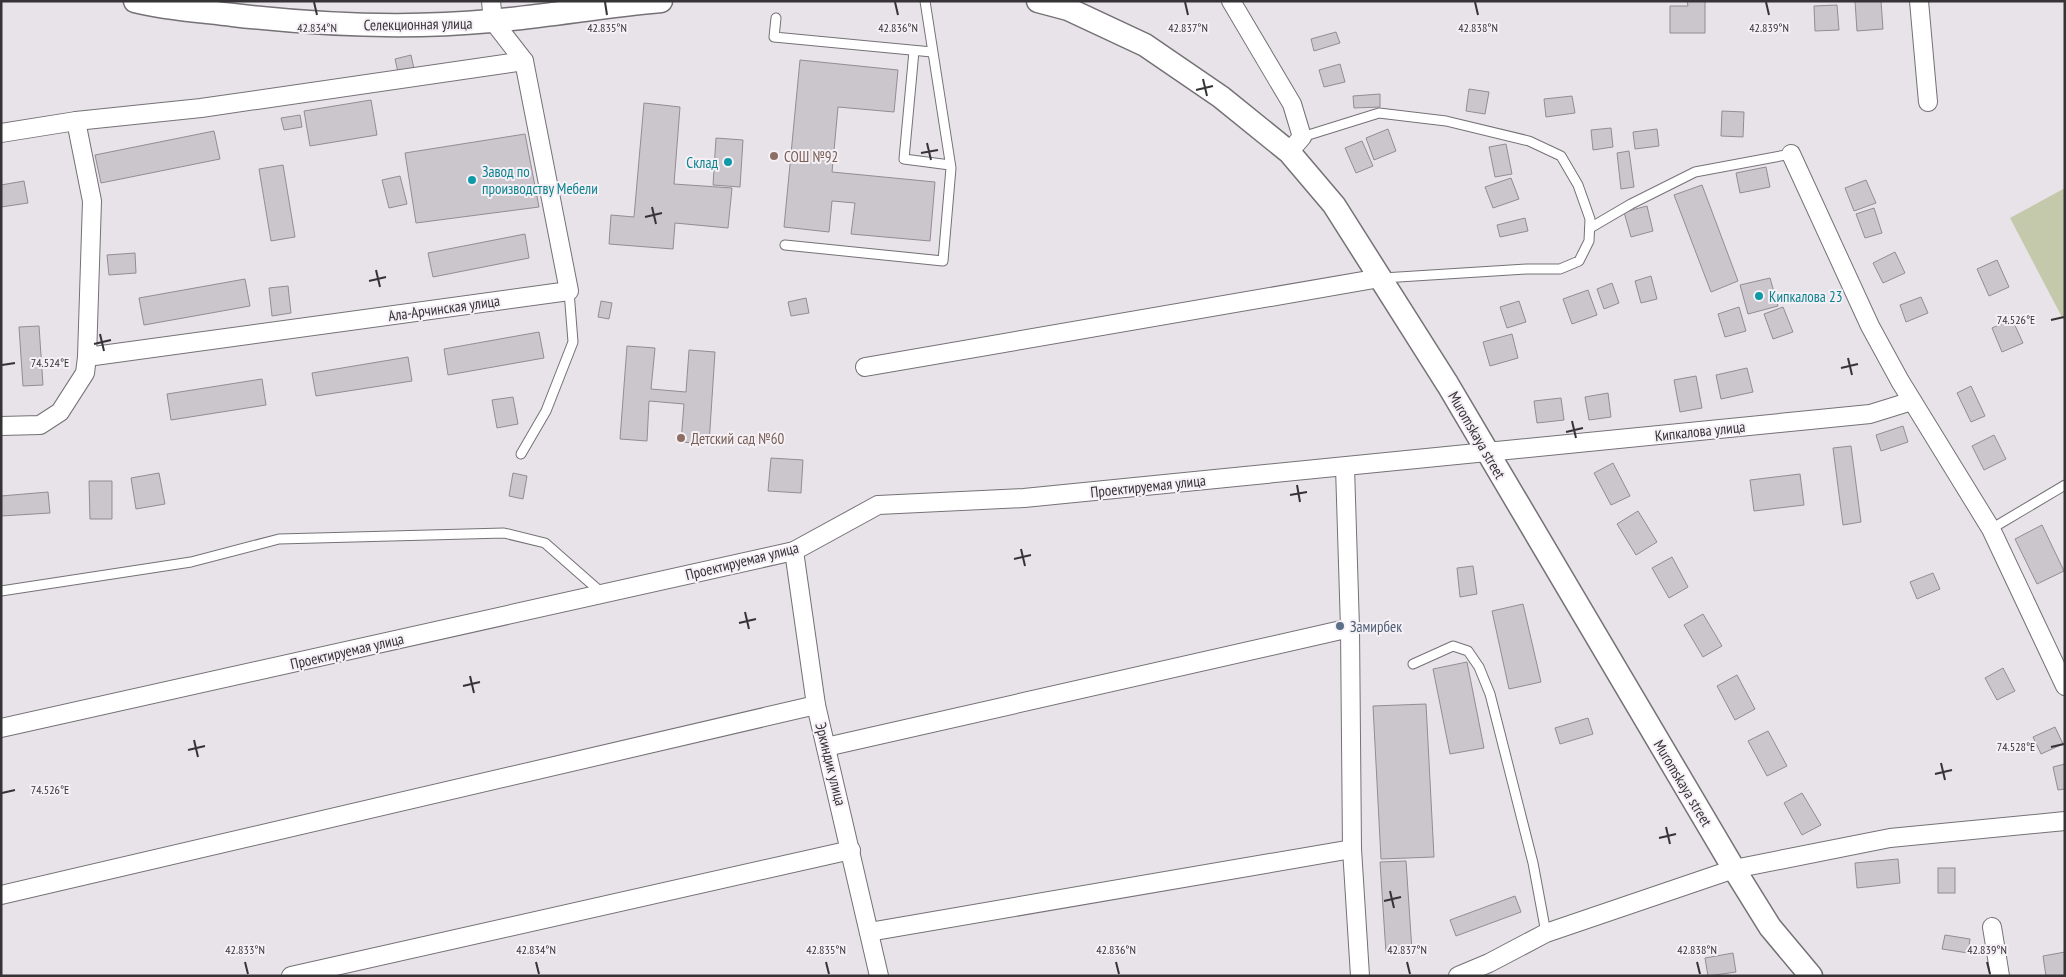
<svg xmlns="http://www.w3.org/2000/svg" width="2066" height="977" font-family="'PT Sans Narrow',sans-serif">
  <style>
    .green { fill: #c5c9ac }
    .building { fill: #cac6cb; stroke: #918d92 }
    .lines { fill: none; stroke-linecap: round; stroke-linejoin: round }
    .service-casing { stroke: #757176; stroke-width: 11 }
    .minor-casing { stroke: #757176; stroke-width: 20 }
    .tertiary-casing { stroke: #757176; stroke-width: 25 }
    .service { stroke: #fff; stroke-width: 9 }
    .minor { stroke: #fff; stroke-width: 18 }
    .tertiary { stroke: #fff; stroke-width: 22 }
    .ticks { fill: none; stroke: #353335; stroke-width: 2 }
    .education-dot { fill: #8d6e63; stroke: #f5f0f6; stroke-width: 2 }
    .culture-dot { fill: #0f9aa8; stroke: #f5f0f6; stroke-width: 2 }
    .service-dot { fill: #5c6f8a; stroke: #f5f0f6; stroke-width: 2 }
    .labels { text-anchor: middle; dominant-baseline: central; stroke-width: 4; stroke-linejoin: round; paint-order: stroke }
    .street-label { font-size: 15px; fill: #353335; stroke: #f5f0f6 }
    .education-label { font-size: 15px; fill: #785e54; stroke: #f5f0f6; text-anchor: start }
    .culture-label { font-size: 15px; fill: #0d838f; stroke: #f5f0f6; text-anchor: start }
    .service-label { font-size: 15px; fill: #4e5e75; stroke: #f5f0f6; text-anchor: start }
    .ticks-label { font-size: 12px; text-anchor: middle; fill: #353335; stroke: #f5f0f6; stroke-width: 4; stroke-linejoin: round; paint-order: stroke }
  </style>
  <rect width="100%" height="100%" fill="#e7e3e9"/>
  <!-- green -->
  <polygon class="green" points="2065,188 2065,323 2010,218"/>
  <!-- building -->
  <g class="building">
    <polygon points="1687,1 1705,1 1705,33 1670,33 1670,6 1688,6"/>
    <polygon points="1855,1 1881,1 1883,29 1857,31"/>
    <polygon points="1837,5 1839,30 1815,31 1814,6"/>
    <polygon points="1336,32 1340,43 1314,51 1311,39"/>
    <polygon points="411,55 414,69 398,72 395,59"/>
    <polygon points="800,60 898,70 894,112 838,107 832,172 935,182 930,241 851,234 855,203 832,201 829,232 784,227"/>
    <polygon points="1340,64 1345,82 1324,87 1319,70"/>
    <polygon points="1469,89 1489,92 1485,114 1466,111"/>
    <polygon points="1380,94 1380,107 1354,108 1353,96"/>
    <polygon points="1572,96 1575,113 1546,117 1544,99"/>
    <polygon points="371,100 377,135 310,146 304,111"/>
    <polygon points="644,103 680,107 674,184 732,188 728,228 675,223 673,249 609,244 611,215 634,217"/>
    <polygon points="1722,111 1744,112 1743,137 1721,136"/>
    <polygon points="300,115 302,127 284,130 281,118"/>
    <polygon points="1611,128 1613,147 1593,150 1591,130"/>
    <polygon points="1388,129 1396,151 1374,160 1366,138"/>
    <polygon points="1657,129 1659,146 1635,149 1633,132"/>
    <polygon points="214,131 220,159 101,183 95,155"/>
    <polygon points="525,134 539,207 416,223 405,153"/>
    <polygon points="716,138 743,140 740,187 713,185"/>
    <polygon points="1362,141 1373,166 1356,173 1345,148"/>
    <polygon points="1506,144 1512,174 1495,177 1489,147"/>
    <polygon points="1629,151 1634,187 1621,189 1617,153"/>
    <polygon points="283,165 295,237 271,241 259,169"/>
    <polygon points="1766,167 1770,187 1740,193 1736,173"/>
    <polygon points="400,176 407,204 389,208 382,180"/>
    <polygon points="1511,178 1519,199 1493,208 1485,187"/>
    <polygon points="1866,180 1876,203 1854,211 1845,188"/>
    <polygon points="24,181 28,203 1,207 1,185"/>
    <polygon points="1702,185 1738,281 1711,292 1674,195"/>
    <polygon points="1647,206 1653,231 1631,237 1624,212"/>
    <polygon points="1874,208 1882,233 1865,238 1856,214"/>
    <polygon points="1525,218 1528,231 1500,237 1497,225"/>
    <polygon points="525,234 529,258 433,277 428,253"/>
    <polygon points="1895,252 1905,273 1883,283 1873,263"/>
    <polygon points="135,253 136,273 109,275 107,255"/>
    <polygon points="1997,260 2009,287 1989,296 1977,269"/>
    <polygon points="1651,276 1657,299 1641,303 1635,281"/>
    <polygon points="1770,278 1778,306 1748,314 1740,285"/>
    <polygon points="245,279 250,306 144,325 139,298"/>
    <polygon points="1612,283 1619,303 1604,309 1597,289"/>
    <polygon points="288,286 291,313 272,316 269,288"/>
    <polygon points="1588,290 1597,315 1572,324 1563,299"/>
    <polygon points="1921,297 1928,313 1906,322 1900,305"/>
    <polygon points="806,298 809,313 791,316 788,302"/>
    <polygon points="601,301 612,303 609,319 598,317"/>
    <polygon points="1519,301 1526,322 1507,328 1500,307"/>
    <polygon points="1739,307 1746,331 1725,337 1718,314"/>
    <polygon points="1783,307 1793,332 1773,339 1764,314"/>
    <polygon points="2012,319 2023,343 2002,352 1992,328"/>
    <polygon points="39,326 43,385 23,386 19,327"/>
    <polygon points="539,332 544,358 448,375 444,349"/>
    <polygon points="1512,334 1518,358 1490,366 1483,342"/>
    <polygon points="627,346 655,348 651,389 686,392 689,350 715,352 709,444 681,442 684,404 649,401 647,441 620,439"/>
    <polygon points="408,357 412,381 316,396 312,373"/>
    <polygon points="1747,368 1753,392 1721,399 1716,375"/>
    <polygon points="1696,376 1702,408 1680,412 1674,380"/>
    <polygon points="262,379 266,405 171,420 167,394"/>
    <polygon points="1971,386 1985,416 1971,422 1957,393"/>
    <polygon points="1608,393 1611,417 1589,420 1585,397"/>
    <polygon points="513,397 518,424 497,428 492,400"/>
    <polygon points="1561,398 1564,420 1537,423 1534,401"/>
    <polygon points="1903,426 1908,442 1881,451 1876,435"/>
    <polygon points="1994,435 2006,459 1984,470 1972,446"/>
    <polygon points="1851,446 1861,522 1843,525 1833,448"/>
    <polygon points="771,458 803,460 801,493 768,491"/>
    <polygon points="1613,463 1630,496 1611,505 1594,473"/>
    <polygon points="159,473 165,504 136,509 131,478"/>
    <polygon points="513,473 527,476 523,499 509,496"/>
    <polygon points="1800,474 1804,505 1754,511 1750,480"/>
    <polygon points="89,481 112,481 112,519 90,519"/>
    <polygon points="48,492 50,513 1,516 1,496"/>
    <polygon points="1638,511 1657,542 1636,555 1617,524"/>
    <polygon points="2042,525 2064,571 2037,584 2015,539"/>
    <polygon points="1672,557 1688,587 1669,598 1652,568"/>
    <polygon points="1473,566 1477,594 1460,597 1457,568"/>
    <polygon points="1933,573 1940,589 1917,599 1910,582"/>
    <polygon points="1523,604 1541,682 1509,689 1492,611"/>
    <polygon points="1703,614 1722,646 1703,657 1684,625"/>
    <polygon points="1467,662 1484,748 1450,754 1433,669"/>
    <polygon points="2003,668 2015,691 1997,700 1985,678"/>
    <polygon points="1737,675 1755,709 1735,720 1717,686"/>
    <polygon points="1426,704 1434,857 1381,859 1373,706"/>
    <polygon points="1588,718 1593,734 1560,744 1555,728"/>
    <polygon points="2055,727 2063,744 2041,754 2033,737"/>
    <polygon points="1768,731 1787,766 1767,776 1748,741"/>
    <polygon points="2065,764 2065,789 2058,790 2053,767"/>
    <polygon points="1802,793 1821,825 1802,835 1784,803"/>
    <polygon points="1898,859 1900,883 1857,888 1855,863"/>
    <polygon points="1406,861 1412,951 1386,953 1380,862"/>
    <rect x="1938" y="868" width="17" height="25"/>
    <polygon points="1515,896 1521,912 1456,936 1450,920"/>
    <polygon points="1945,935 1970,939 1968,953 1942,949"/>
    <polygon points="2065,952 2065,976 2046,976 2043,956"/>
    <polygon points="1733,953 1736,972 1708,976 1705,958"/>
  </g>
  <g class="lines">
    <defs>
      <g id="service">
        <polyline points="776,18 774,37 932,52"/>
        <polyline points="914,51 904,159 950,165"/>
        <polyline points="1302,137 1379,113 1446,121 1529,141 1561,156 1578,185 1590,219 1589,241 1579,261 1560,269 1527,269 1383,278"/>
        <polyline points="1590,228 1631,204 1695,172 1791,154"/>
        <polyline points="785,245 943,261 951,168 925,1"/>
        <polyline points="521,454 546,411 573,342 569,291"/>
        <polyline points="1991,529 2065,485"/>
        <polyline points="1,591 191,562 279,539 504,533 545,543 603,594"/>
        <polyline points="1413,664 1453,646 1468,651 1479,667 1490,694 1533,863 1546,933"/>
      </g>
      <g id="minor">
        <polyline points="1231,1 1292,104 1302,137 1289,152"/>
        <polyline points="1919,1 1928,102"/>
        <polyline points="76,121 92,201 87,357 569,291 524,61"/>
        <polyline points="1,133 76,121 201,108 524,61 493,21 491,1"/>
        <polyline points="1791,154 1870,326 1900,381 1991,529 2065,686"/>
        <polyline points="865,367 1380,278"/>
        <polyline points="1,426 40,425 60,412 85,373 87,357"/>
        <polyline points="1345,467 1350,628 1352,849 1360,976"/>
        <polyline points="794,551 816,705 879,976"/>
        <polyline points="1,728 794,551 878,505 1024,498 1870,414 1912,401"/>
        <polyline points="826,747 1350,628"/>
        <polyline points="1,895 816,705"/>
        <polyline points="1992,927 2000,976"/>
        <polyline points="869,932 1352,849"/>
        <polyline points="291,976 851,850"/>
        <polyline points="1458,976 1489,963 1546,933 1734,869 1890,838 2065,821"/>
      </g>
      <g id="tertiary">
        <path d="M135 1C167 9 201 11 233 15 319 25 404 29 491 21 548 16 604 6 661 1"/>
        <polyline points="1038,1 1068,9 1145,45 1221,97 1289,152 1334,205 1448,385 1734,869 1770,927 1811,976"/>
      </g>
    </defs>
    <!-- service casing -->
    <use href="#service" class="service-casing"/>
    <!-- minor casing -->
    <use href="#minor" class="minor-casing"/>
    <!-- tertiary casing -->
    <use href="#tertiary" class="tertiary-casing"/>
    <!-- service -->
    <use href="#service" class="service"/>
    <!-- minor -->
    <use href="#minor" class="minor"/>
    <!-- tertiary -->
    <use href="#tertiary" class="tertiary"/>
  </g>
  <!-- ticks -->
  <path class="ticks" d="M314 2 317 15M605 2 607 15M895 2 898 15M1185 2 1188 15M1475 2 1478 15M1766 2 1769 15M1203 79 1207 96M1196 90 1213 86M927 143 931 160M921 153 938 150M652 207 656 224M645 217 662 213M376 270 380 287M369 281 386 277M2051 320 2064 317M100 334 104 351M94 344 111 340M1848 358 1852 375M2 365 15 363M1841 368 1858 364M1572 421 1576 438M1566 432 1583 428M1297 485 1300 502M1290 495 1307 492M1021 549 1025 566M1014 559 1031 555M745 612 749 629M739 623 756 619M470 676 474 693M463 686 480 682M194 740 198 757M2051 747 2064 744M188 750 205 746M1941 763 1945 780M1935 774 1952 770M2 793 15 790M1666 827 1670 844M1659 838 1676 834M1390 891 1394 908M1384 901 1401 897M245 962 248 974M536 962 539 974M826 962 829 974M1116 962 1119 974M1407 962 1410 974M1697 962 1700 974M1987 962 1990 974"/>
  <!-- markers -->
  <g class="education-dot">
    <circle cx="774" cy="156" r="5"/>
    <circle cx="681" cy="438" r="5"/>
  </g>
  <g class="culture-dot">
    <circle cx="728" cy="162" r="5"/>
    <circle cx="472" cy="180" r="5"/>
    <circle cx="1759" cy="296" r="5"/>
  </g>
  <circle class="service-dot" cx="1340" cy="626" r="5"/>
  <g class="labels">
    <!-- street labels -->
    <g class="street-label">
      <text transform="translate(418 24) rotate(-1)">Селекционная улица</text>
      <text transform="translate(444 308) rotate(-8)">Ала-Арчинская улица</text>
      <text transform="translate(1700 431) rotate(-6)">Кипкалова улица</text>
      <text transform="translate(1477 435) rotate(60)">Muromskaya street</text>
      <text transform="translate(1148 486) rotate(-6)">Проектируемая улица</text>
      <text transform="translate(742 561) rotate(-14)">Проектируемая улица</text>
      <text transform="translate(347 651) rotate(-13)">Проектируемая улица</text>
      <text transform="translate(831 764) rotate(76)">Эркиндик улица</text>
      <text transform="translate(1683 783) rotate(59)">Muromskaya street</text>
    </g>
    <!-- education labels -->
    <g class="education-label">
      <text x="784" y="156">СОШ №92</text>
      <text x="691" y="438">Детский сад №60</text>
    </g>
    <!-- culture labels -->
    <g class="culture-label">
      <text x="718" y="162" text-anchor="end">Склад</text>
      <text x="482" y="171">Завод по<tspan x="482" dy="17">производству Мебели</tspan></text>
      <text x="1769" y="296">Кипкалова 23</text>
    </g>
    <!-- service labels -->
    <g class="service-label">
      <text x="1350" y="626">Замирбек</text>
    </g>
  </g>
  <g class="ticks-label">
    <text x="317" y="32">42.834°N</text>
    <text x="607" y="32">42.835°N</text>
    <text x="898" y="32">42.836°N</text>
    <text x="1188" y="32">42.837°N</text>
    <text x="1478" y="32">42.838°N</text>
    <text x="1769" y="32">42.839°N</text>
    <text x="2016" y="324">74.526°E</text>
    <text x="50" y="367">74.524°E</text>
    <text x="2016" y="751">74.528°E</text>
    <text x="50" y="794">74.526°E</text>
    <text x="245" y="954">42.833°N</text>
    <text x="536" y="954">42.834°N</text>
    <text x="826" y="954">42.835°N</text>
    <text x="1116" y="954">42.836°N</text>
    <text x="1407" y="954">42.837°N</text>
    <text x="1697" y="954">42.838°N</text>
    <text x="1987" y="954">42.839°N</text>
  </g>
  <!-- border -->
  <rect width="2066" height="977" fill="none" stroke="#353335" stroke-width="5"/>
</svg>
